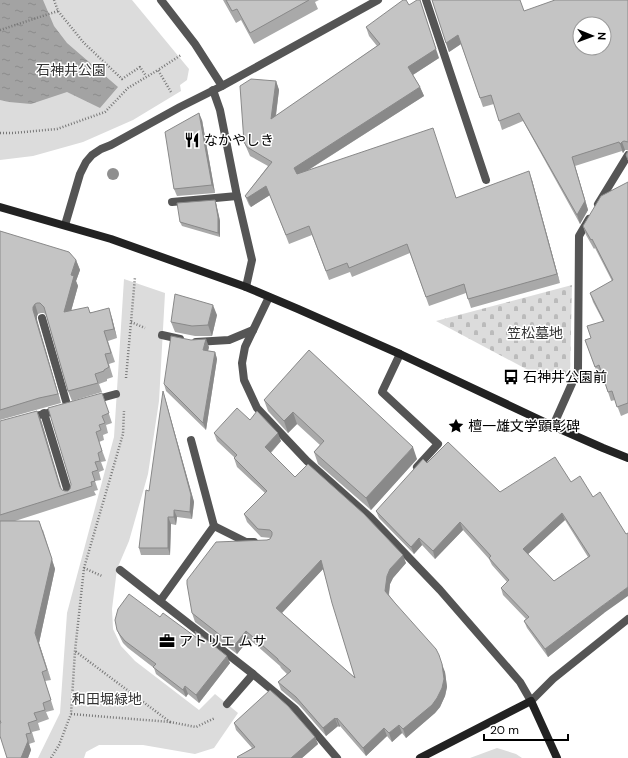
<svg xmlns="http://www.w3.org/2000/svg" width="628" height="758" font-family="'DM Sans','Noto Sans JP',sans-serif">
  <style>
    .green { fill: #dcdcdc }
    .cemetery { fill: url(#cemetery-stones) }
    .water { fill: url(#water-ripples) }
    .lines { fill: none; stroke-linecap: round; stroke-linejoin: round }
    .path { stroke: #777; stroke-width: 2.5; stroke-dasharray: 1 2; stroke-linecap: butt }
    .lane { stroke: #555; stroke-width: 8 }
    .street { stroke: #555; stroke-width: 8 }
    .secondary { stroke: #222; stroke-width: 8 }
    .tree { fill: #8f8f8f }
    .wall { fill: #a9a9a9; fill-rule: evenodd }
    .shaded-wall { fill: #898989 }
    .building { fill: #c4c4c4; stroke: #898989; fill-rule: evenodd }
    .labels { text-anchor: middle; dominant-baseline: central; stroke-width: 3; stroke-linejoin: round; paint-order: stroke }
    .park-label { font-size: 14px; fill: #333; stroke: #fff }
    .poi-label { font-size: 14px; fill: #000; stroke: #fff; text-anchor: start }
  </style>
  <defs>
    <pattern id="cemetery-stones" width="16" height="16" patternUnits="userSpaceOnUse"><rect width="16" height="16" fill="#dcdcdc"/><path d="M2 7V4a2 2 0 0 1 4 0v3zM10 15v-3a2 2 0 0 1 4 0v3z" fill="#bbb"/></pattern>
    <pattern id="water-ripples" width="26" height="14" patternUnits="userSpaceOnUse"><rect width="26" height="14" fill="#a3a3a3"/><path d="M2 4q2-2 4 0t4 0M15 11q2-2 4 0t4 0" fill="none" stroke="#8b8b8b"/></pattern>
  </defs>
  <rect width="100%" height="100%" fill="#fff"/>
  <!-- green -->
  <g class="green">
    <polygon points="0,0 132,0 189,69 187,80 180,85 181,91 133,120 83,142 33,156 0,160"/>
    <polygon points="124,279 165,293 159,401 148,474 129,541 117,569 112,609 113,629 121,646 135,661 199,710 215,694 238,713 214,748 195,754 143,745 99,745 86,752 84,758 38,758 60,713 67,613 114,437"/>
    <polygon points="497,748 516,754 522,758 470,758"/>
  </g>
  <!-- cemetery -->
  <polygon class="cemetery" points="572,285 570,372 565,379 540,377 539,371 528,370 436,321"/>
  <!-- water -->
  <polygon class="water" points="0,0 43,0 54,26 67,43 118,87 100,108 67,92 31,104 9,102 0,100"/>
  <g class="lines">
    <!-- path -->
    <g class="path">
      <polyline points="54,0 58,11 84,43 122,79 140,67 146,76"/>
      <polyline points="0,30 58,11"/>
      <polyline points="171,92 158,70 181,55"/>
      <polyline points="0,133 13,133 57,129 105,112 128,88 158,70"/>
      <polyline points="131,322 145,328"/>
      <polyline points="126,378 135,277"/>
      <polyline points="84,568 102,576"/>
      <polyline points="71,714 170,722 75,651"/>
      <polyline points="170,722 196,727 215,718"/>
      <polyline points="51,758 59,745 71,714 75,651 84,568 123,434 124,411"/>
    </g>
    <!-- lane -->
    <g class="lane">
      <polyline points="426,0 486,180"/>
      <polyline points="269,297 245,347 242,363 244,380 257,408 307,461 371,518 440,590 520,682 531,701"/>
      <polyline points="42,318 68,408"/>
      <polyline points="162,335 180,339"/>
      <polyline points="196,342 229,340 253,330"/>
      <polyline points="400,354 382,392 438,444 417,467"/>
      <polyline points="44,413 69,495"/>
      <polyline points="214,526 246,542 254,542"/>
      <polyline points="160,601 214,526 191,440"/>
    </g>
    <!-- street -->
    <g class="street">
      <polyline points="161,0 195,44 222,86"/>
      <polyline points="213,90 220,110 237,196 252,260 246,287"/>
      <polyline points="172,202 237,196"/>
      <polyline points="598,204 628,155"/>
      <polyline points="65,225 80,174 86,162 92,155 101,149 111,145 180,107 222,86 378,0"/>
      <polyline points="94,400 116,394"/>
      <polyline points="28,418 59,410"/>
      <polyline points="553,426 578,370 579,236 589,219"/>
      <polyline points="120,570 253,674 295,709 337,758"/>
      <polyline points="531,701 553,679 628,619"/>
      <polyline points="227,704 253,674"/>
    </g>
    <!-- secondary -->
    <g class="secondary">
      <polyline points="0,207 111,239 246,287 298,309 400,354 553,426 603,448 628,458"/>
      <polyline points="420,758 531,701 557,758"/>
    </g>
  </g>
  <!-- trees -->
  <circle class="tree" cx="113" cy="174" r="6"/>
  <!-- wall -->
  <g class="wall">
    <polygon points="223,0 319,0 315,2 318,9 254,44 241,20 236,23"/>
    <polygon points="432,0 524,11 628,0 628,150 625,150 623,153 622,151 575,166 588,210 580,224 523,121 502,130 494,104 483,107 461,44 449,52"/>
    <polygon points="366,27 439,58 413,75 420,87 424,96 307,171 457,198 532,180 560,283 471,308 466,293 429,306 410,253 352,277 350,272 329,280 312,235 289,244 270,195 251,207 249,205 245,196 268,166 250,156 244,142 276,81 279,90 276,116 377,46 369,36"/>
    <polygon points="202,120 215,193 177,196 174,189"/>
    <polygon points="628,182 628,413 621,416 615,400 611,401 602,374 598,375 585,340 591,338 603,321 593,302 590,293 612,281 595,248 594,249 586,235 583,226"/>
    <polygon points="215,200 216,203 220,221 220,237 182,226 180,222"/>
    <polygon points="0,231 76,260 80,270 76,281 78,286 71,311 90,312 112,318 117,338 108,341 115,362 109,364 113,377 107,379 107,381 99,384 102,392 72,401 68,391 46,315 44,313 41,313 38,314 37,316 37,320 61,403 43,408 0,420"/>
    <polygon points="217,315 212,336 195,336 175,332 171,322"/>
    <polygon points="209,347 208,351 215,352 217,359 206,430 166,391 164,384"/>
    <polygon points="102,393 112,423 106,425 108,433 103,435 104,440 99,442 106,461 101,462 104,470 99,472 101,480 95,481 98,490 94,491 96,495 15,521 43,530 55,569 39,643 51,680 45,681 54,710 46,712 49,719 38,723 40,730 32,732 35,742 29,744 31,750 28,758 7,758 0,720 0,421 41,420 61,489 62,490 65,491 68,491 70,489"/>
    <polygon points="165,398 194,502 192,519 177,517 176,525 171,524 170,555 141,555 139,548"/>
    <polygon points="264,400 417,459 371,510 318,464 314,452 320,445 297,424 288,433 268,411"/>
    <path d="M250 420 281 441 271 453 295 477 406 563 393 578 390 584 389 595 445 672 447 687 445 696 440 707 435 713 406 738 402 733 392 742 387 736 366 756 340 726 339 727 338 726 326 736 299 705 281 690 278 682 287 674 281 668 280 666 249 639 237 654 195 622 192 613 267 540 270 539 271 538 261 537 247 522 244 514 265 493 237 467 234 458H235L217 441 214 433ZM323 569 355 678 282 613Z"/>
    <path d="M427 463 500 492 571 482 604 613 548 657 527 628 524 621 526 619 503 595 501 588 507 582 492 565 489 559 463 530 435 559 422 545 414 554 379 518 376 511ZM565 520 588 557 554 581 528 554Z"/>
    <polygon points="160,617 230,663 199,703 188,694 186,697 156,674 154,668 128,648 123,643 120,637 117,630"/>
    <polygon points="234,723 315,737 318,744 302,758 237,758 252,748 236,730"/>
  </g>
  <!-- shaded-wall -->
  <g class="shaded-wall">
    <polygon points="420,0 439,58 411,76 408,67"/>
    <polygon points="458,35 461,44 449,52 446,43"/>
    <polygon points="276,81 279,90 274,128 271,119"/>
    <polygon points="420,87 424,96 297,177 294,168"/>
    <polygon points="199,113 202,120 215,193 212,185"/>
    <polygon points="622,142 625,150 623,153 620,144"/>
    <polygon points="572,157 575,166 588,210 580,224 577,215"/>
    <polygon points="529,171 532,180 560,283 557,274"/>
    <polygon points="266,186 270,195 251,207 247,198"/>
    <polygon points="215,200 216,203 220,221 220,237 218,233"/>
    <polygon points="76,260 80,270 76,281 78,286 68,322 64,312 71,275"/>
    <polygon points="35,304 38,314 37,316 37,320 61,403 58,394 33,310 33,307"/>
    <polygon points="213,305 217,315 212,336 208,325"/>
    <polygon points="109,308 112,318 117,338 114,329"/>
    <polygon points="206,339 209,347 206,358 203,350"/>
    <polygon points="215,352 217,359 206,430 203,423"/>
    <polygon points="163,391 165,398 194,502 192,519 190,512"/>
    <polygon points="37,411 41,420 64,497 60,487"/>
    <polygon points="293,412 297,424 288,433 284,421"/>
    <polygon points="278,433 281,441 268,455 265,447"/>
    <polygon points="413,447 417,459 371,510 366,498"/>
    <polygon points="174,510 177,517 176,525 174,517"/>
    <polygon points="562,513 565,520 526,556 523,549"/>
    <polygon points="168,517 171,524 170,555 168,548"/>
    <polygon points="39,521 55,569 39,643 51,680 35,633"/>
    <polygon points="460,522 463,530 435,559 433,551"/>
    <polygon points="419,538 422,545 414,554 411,547"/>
    <polygon points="403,555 406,563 393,578 390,584 388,599 385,591 387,576 390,569"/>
    <polygon points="321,560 324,568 279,616 276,608"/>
    <polygon points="628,587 628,596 604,613 548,657 545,649 602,606"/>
    <polygon points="246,631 249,639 237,654 234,646"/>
    <polygon points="227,656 230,663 199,703 196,695"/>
    <polygon points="442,664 445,672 447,687 445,696 440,707 435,713 406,738 403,729"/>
    <polygon points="185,686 188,694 186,697 183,690"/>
    <polygon points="335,718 338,726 326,736 323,728"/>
    <polygon points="337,718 340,726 339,727 336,719"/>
    <polygon points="399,725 402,733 392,742 389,733"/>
    <polygon points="384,728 387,736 366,756 363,748"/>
    <polygon points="26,734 31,750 28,758 21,758"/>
    <polygon points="315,737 318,744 302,758 291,758"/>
  </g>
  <!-- building -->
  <g class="building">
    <polygon points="226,0 309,0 250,33 237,9 232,11"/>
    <polygon points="403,0 406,0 409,5 417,0 420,0 436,49 408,67 420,87 294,168 297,174 433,128 456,198 529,171 557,274 468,299 464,284 426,297 407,244 349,268 347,263 326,271 309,226 286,235 266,186 247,198 245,196 272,162 247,147 244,142 240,86 251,79 276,81 271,119 380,44 366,27"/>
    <path d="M432 0H520L524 11 555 0H628V142L624 141 622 142 620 144 619 142 572 157 585 201 577 215 519 113 499 121 491 95 480 98 458 35 446 43ZM580 24H604V48H580Z"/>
    <polygon points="199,113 212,185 174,189 165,132"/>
    <polygon points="628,151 628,160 626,155"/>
    <polygon points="628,182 628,403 617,407 612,391 608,392 599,365 595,367 585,340 591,338 587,326 604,321 590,293 613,280 592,239 591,240 583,226 601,196"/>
    <polygon points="215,200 218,217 218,233 180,222 177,203"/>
    <polygon points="0,231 69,252 76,260 71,275 74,276 64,312 88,307 90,313 109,308 114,329 104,331 111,353 105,354 109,367 104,370 104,371 95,374 98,383 68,391 44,307 40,303 37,303 35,304 33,307 33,310 58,394 39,398 0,410"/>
    <polygon points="175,294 213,305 208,325 192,326 171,322"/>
    <polygon points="171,336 191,340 206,339 203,350 215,352 203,423 164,384"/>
    <polygon points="309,350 413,447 366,498 314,452 324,441 293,412 284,421 264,400"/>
    <polygon points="163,391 191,495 190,512 174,510 174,517 168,517 168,548 139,548 146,490 149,491"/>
    <polygon points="102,393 109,413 102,416 105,423 99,425 101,430 96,432 102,451 98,453 100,461 95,462 98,470 92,472 95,481 91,482 92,486 0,515 0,421 37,411 60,487 62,490 65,491 68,491 70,489 71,484 48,408"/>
    <path d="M237 408 250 420 257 411 278 433 265 447 295 477 308 464 364 514 403 555 390 569 387 576 385 591 395 603 436 649 439 655 442 664 444 679 442 688 437 698 432 705 403 729 399 725 389 733 384 728 363 748 337 718 336 719 335 718 323 728 296 697 278 682 291 671 278 660V659L246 631 234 646 192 613 187 584V580L216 542 267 540 270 539 272 535V532L270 530 258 529 244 514 267 491 234 458 237 455 214 433ZM321 560 332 603 355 678 276 608Z"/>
    <path d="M448 442 500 492 555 457 571 482 580 476 593 497 600 492 626 534 628 533V587L602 606 545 649 524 621 529 617 501 588 509 580 489 558 491 556 460 522 433 551 419 538 411 547 376 511 423 459 427 463ZM562 513 590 556 554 581 523 549Z"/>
    <polygon points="0,521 39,521 52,559 35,633 47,670 42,672 51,700 43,703 45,710 34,713 37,720 28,723 31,733 26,734 28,741 21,758 7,758 0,736 0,723 1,723 0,720"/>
    <polygon points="129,594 160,617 163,613 197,638 195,631 227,656 196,695 185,686 183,690 153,667 156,664 125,641 120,635 117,630 115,620 118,609"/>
    <polygon points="270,690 288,706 315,737 291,758 238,758 237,757 255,747 234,723"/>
  </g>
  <!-- icons -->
  <defs>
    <symbol id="restaurant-bare" viewBox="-9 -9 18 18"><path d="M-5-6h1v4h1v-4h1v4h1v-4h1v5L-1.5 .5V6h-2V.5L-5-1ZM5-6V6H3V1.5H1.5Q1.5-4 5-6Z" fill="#000" stroke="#fff" stroke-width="2.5" paint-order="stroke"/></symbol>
    <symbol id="bus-bare" viewBox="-9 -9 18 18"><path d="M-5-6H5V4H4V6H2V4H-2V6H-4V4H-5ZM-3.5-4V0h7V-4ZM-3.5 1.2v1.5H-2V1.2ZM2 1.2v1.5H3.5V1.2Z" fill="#000" stroke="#fff" stroke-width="2.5" paint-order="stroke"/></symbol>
    <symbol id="sight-bare" viewBox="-9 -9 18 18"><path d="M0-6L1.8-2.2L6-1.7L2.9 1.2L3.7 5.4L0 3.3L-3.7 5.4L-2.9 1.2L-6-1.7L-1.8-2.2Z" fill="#000" stroke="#fff" stroke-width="2.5" paint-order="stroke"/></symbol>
    <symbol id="office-bare" viewBox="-9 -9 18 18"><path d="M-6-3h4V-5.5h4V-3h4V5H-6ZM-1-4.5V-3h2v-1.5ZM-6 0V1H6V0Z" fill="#000" stroke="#fff" stroke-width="2.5" paint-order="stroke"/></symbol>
  </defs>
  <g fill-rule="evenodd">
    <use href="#restaurant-bare" x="181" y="129" width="22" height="22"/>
    <use href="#bus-bare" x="500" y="366" width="22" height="22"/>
    <use href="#sight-bare" x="445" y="415" width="22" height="22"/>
    <use href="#office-bare" x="156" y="630" width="22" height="22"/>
  </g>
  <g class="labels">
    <!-- park labels -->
    <g class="park-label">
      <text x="71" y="70">石神井公園</text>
      <text x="535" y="333">笠松墓地</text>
      <text x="107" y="699">和田堀緑地</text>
    </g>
    <!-- poi labels -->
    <g class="poi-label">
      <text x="204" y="140">なかやしき</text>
      <text x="523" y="377">石神井公園前</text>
      <text x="468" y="426">檀一雄文学顕彰碑</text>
      <text x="179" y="641">アトリエ ムサ</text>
    </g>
  </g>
  <!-- north arrow -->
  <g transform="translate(592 36) rotate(91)"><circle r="19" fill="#ffffff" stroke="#999999"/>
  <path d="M0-3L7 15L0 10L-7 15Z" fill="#000000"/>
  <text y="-6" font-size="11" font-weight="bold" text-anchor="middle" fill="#000000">N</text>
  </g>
  <!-- scale -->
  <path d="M484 734v6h84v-6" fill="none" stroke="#000000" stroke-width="2"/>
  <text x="490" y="734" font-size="12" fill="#000000" stroke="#ffffff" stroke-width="3" paint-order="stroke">20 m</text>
</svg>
